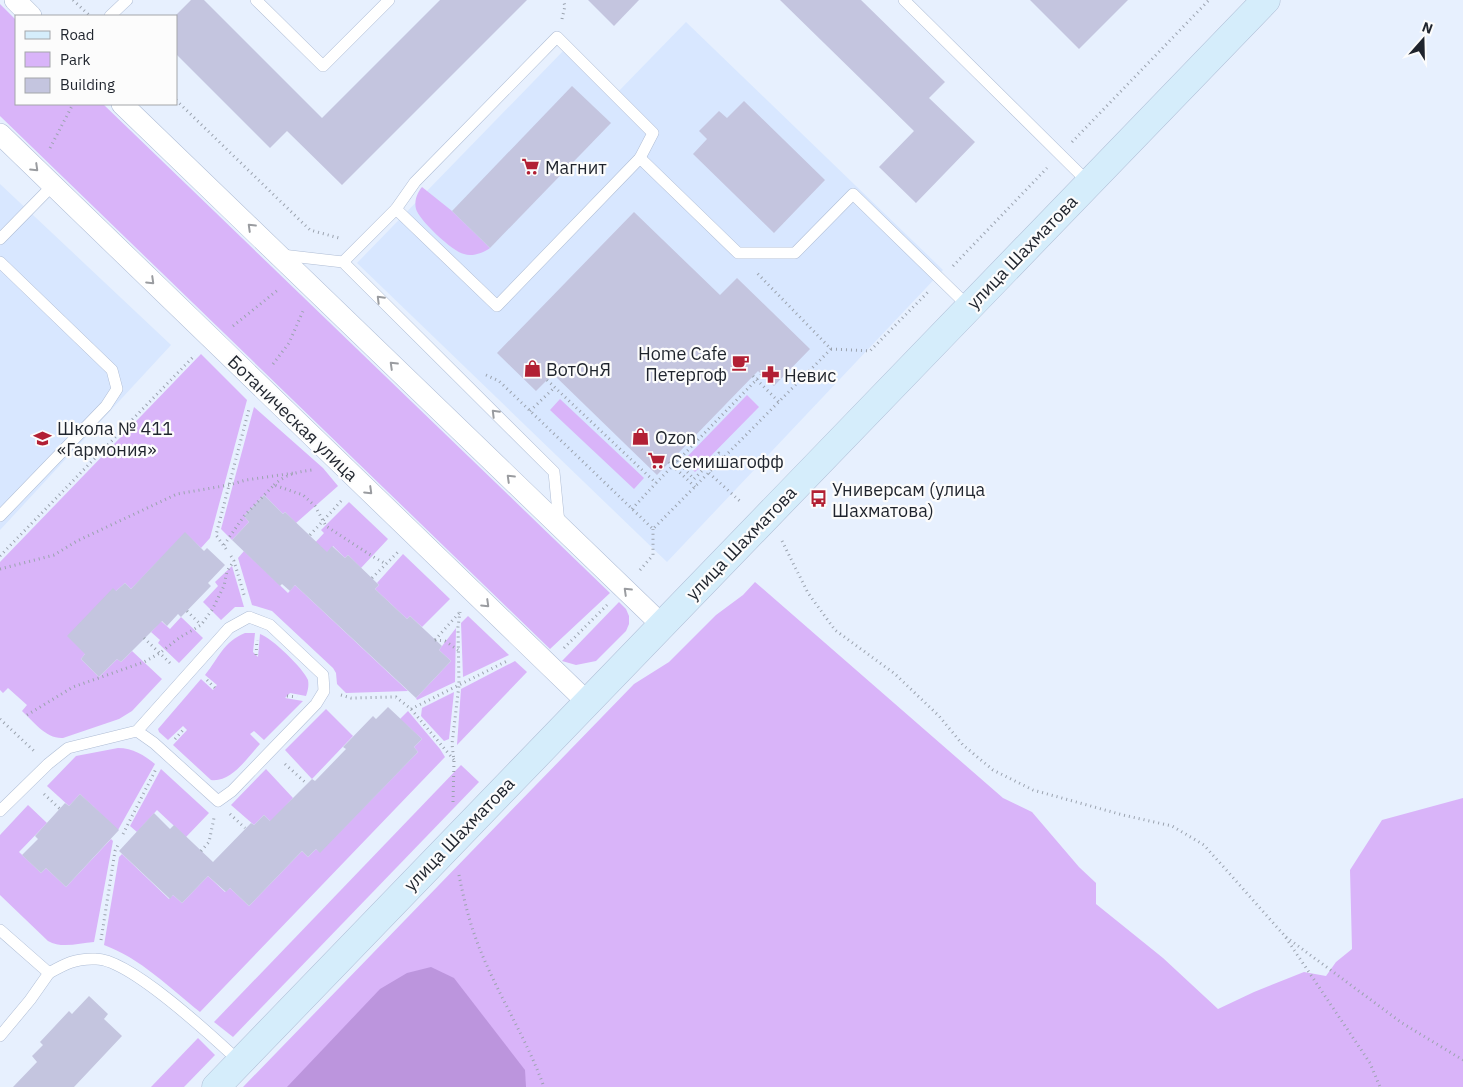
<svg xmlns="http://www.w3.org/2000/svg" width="1463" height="1087" font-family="'IBM Plex Sans',sans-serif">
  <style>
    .built { fill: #d8e7ff }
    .green { fill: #d9b4f9 }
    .forest { fill: #bc95dd }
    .building { fill: #c4c5df }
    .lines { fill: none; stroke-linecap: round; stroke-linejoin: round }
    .lane-casing { stroke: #afbdd5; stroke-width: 12 }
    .street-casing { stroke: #afbdd5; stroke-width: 22 }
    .secondary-casing { stroke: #afbdd5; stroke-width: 29 }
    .path { stroke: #9ba3af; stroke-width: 3; stroke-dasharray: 1 4; stroke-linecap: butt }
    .lane { stroke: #fff; stroke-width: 11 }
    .street { stroke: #fff; stroke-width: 21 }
    .secondary { stroke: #d5edfb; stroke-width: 28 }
    .oneway { stroke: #9a9ca0 }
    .labels { text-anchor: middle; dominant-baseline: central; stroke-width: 4.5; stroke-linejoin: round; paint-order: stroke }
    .poi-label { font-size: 18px; fill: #1f242d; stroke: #fcfcfc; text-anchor: start }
    .street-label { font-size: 18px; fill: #1f242d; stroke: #fcfcfc }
  </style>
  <rect width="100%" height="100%" fill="#e7f0fe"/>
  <!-- built -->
  <g class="built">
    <polygon points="686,22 943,270 667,562 357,263 565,49 614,96"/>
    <polygon points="0,184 171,345 0,530"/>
  </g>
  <!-- green -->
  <g class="green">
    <polygon points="0,4 16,20 16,104 103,104 610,593 550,649 0,116"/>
    <path d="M422 187 452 211 490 248C483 253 472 257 464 254 453 252 419 220 416 209 414 201 417 193 422 187Z"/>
    <path d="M201 354 247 400 210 538 201 548 185 533 131 589 125 583 116 591 85 654 81 659 99 677 117 659 121 662 132 651 162 679 132 711 119 719 63 738C46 739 33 721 22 711L27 705 8 688 3 693 0 690V562Z"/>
    <polygon points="747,395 759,407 695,472 683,461"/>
    <polygon points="560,399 644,478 634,489 550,410"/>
    <polygon points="254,407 323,468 338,486 296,523 285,512 283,514 264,495 244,516 249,522 232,540 221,529"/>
    <polygon points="349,502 388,539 361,568 348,555 345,558 333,546 324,556 313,545 324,533 321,530"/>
    <polygon points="244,551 288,593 295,585 408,691 346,693 337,684 336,673 333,668 272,611 252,605 238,558"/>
    <polygon points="403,554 450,599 422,627 410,616 407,619 375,589 379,585 377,583"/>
    <polygon points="232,566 244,607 235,607 221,620 203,602 218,586 215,582"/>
    <polygon points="755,582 1003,798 1032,812 1079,867 1096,883 1096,904 1163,958 1218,1009 1254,992 1304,972 1326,976 1336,962 1352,949 1350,870 1382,820 1463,798 1463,1087 243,1087 634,684 669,662 716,615 743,595"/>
    <polygon points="619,602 626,609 629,616 629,624 626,631 596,661 576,665 562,661"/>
    <polygon points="468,616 509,655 463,677 461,623"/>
    <polygon points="181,617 203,638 179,663 158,643 160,640 151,632 161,621 170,629"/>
    <polygon points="456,628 455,682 417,700 416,698 451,661 439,650"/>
    <path d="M245 633H255L253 652 258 657 260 634C271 637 304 669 308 680 309 686 308 690 306 696L290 693 285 698 303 701 264 740 254 731 250 734 260 744C248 757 231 783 211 780L173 745 187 730 183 726 168 740 159 732 158 729 201 679 213 690 217 685 205 675C219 658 223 642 245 633Z"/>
    <polygon points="515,661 527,672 457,745 461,689"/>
    <polygon points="454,692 449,739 444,741 421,716 422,708"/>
    <polygon points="326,709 353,736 312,779 285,750"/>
    <path d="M408 711 440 749 445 757 200 1012C170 988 140 958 104 945L119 857 122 854 169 899 173 895 182 903 208 876 225 892 230 888 249 906 302 851 308 857 316 849 320 852 418 752 414 747 422 739 400 719Z"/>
    <path d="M118 748C133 748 144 755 155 764L118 830 80 794 69 806 47 786 76 756Z"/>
    <polygon points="461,765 479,782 233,1037 214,1022"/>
    <polygon points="161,769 209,813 186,837 157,810 137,832 130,826"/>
    <polygon points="266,769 293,798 271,822 264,815 254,825 231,805"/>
    <path d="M28 805 47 823 19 852 41 873 46 868 66 887 111 839 113 841 94 942C79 943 62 949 48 941L0 895V835Z"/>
    <polygon points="198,1038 215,1055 184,1087 151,1087"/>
  </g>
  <!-- forest -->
  <polygon class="forest" points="431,967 454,978 525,1070 526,1087 287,1087 380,989 407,973"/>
  <!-- building -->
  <g class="building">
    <polygon points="191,0 204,0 322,118 440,0 527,0 342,185 287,131 270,148 176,54 176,15"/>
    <polygon points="588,0 639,0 614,26"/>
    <polygon points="780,0 861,0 945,82 929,98 975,142 916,203 879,167 914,131"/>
    <polygon points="1030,0 1128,0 1079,49"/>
    <polygon points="572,86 611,123 490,248 452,211"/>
    <polygon points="744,101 825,180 774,233 693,154 707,139 699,131 719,111 727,118"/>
    <polygon points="634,212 720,295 737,278 810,349 774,386 758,371 657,475 553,374 536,391 497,353"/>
    <polygon points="264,495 283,514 285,512 327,552 332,546 345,558 348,555 379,585 375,589 407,619 410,616 442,646 439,650 451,661 416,698 295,585 290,591 282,584 280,586 232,540 249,522 244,516"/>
    <polygon points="185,532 204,551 207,548 225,565 208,583 211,586 181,617 178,614 167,626 162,621 121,662 117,659 99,677 81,659 85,654 67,636 113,588 116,591 125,583 131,589"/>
    <polygon points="388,707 422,739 414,747 418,752 320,853 316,849 308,857 302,851 249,906 230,888 226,892 208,876 182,903 173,895 170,899 119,851 154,813 170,829 174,825 213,862 251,823 254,825 264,815 270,821 312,779 315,781 346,749 343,747 373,716 376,719"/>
    <polygon points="80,794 119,830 66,887 46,868 41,873 22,855 38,839 35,836 65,803 69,806"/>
    <polygon points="89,996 108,1014 104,1019 122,1036 74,1087 13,1087 37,1062 32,1056 43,1045 40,1042 69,1011 72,1014"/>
  </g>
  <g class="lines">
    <defs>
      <g id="lane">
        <polyline points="256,0 323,66 389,0"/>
        <polyline points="904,0 1089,183"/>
        <polyline points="110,16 127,0"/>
        <polyline points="396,209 415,182 557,37 653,133 640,158"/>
        <polyline points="0,239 53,185"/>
        <polyline points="282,255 343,262 554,472 559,523"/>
        <polyline points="0,262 112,370 117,389 106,406 0,516"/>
        <polyline points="343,262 396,209 497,306 640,158 738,253 795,253 853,194 969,307"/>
        <polyline points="0,811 48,764 68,748 137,731 229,628 249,617 270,625 323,675 324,691 316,704 232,791 218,801 154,743 137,731"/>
        <path d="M0 930 49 973C65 964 76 958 96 959 130 959 213 1037 240 1062"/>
        <polyline points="0,1036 30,1000 49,973"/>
      </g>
      <g id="street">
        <polyline points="15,0 31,16"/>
        <polyline points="122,104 662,625"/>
        <polyline points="0,134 587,702"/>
      </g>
      <polyline id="secondary" points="216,1087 1266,0"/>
    </defs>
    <!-- lane casing -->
    <use href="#lane" class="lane-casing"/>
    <!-- street casing -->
    <use href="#street" class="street-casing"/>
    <!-- secondary casing -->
    <use href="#secondary" class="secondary-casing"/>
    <!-- path -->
    <g class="path">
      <polyline points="73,0 90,16"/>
      <polyline points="562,19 565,6 563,0"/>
      <polyline points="176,100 310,230 339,238"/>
      <polyline points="1072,142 1209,0"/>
      <polyline points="50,148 73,104"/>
      <polyline points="953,266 1047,168"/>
      <polyline points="233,326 279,289"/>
      <polyline points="831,349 870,351 928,292"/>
      <polyline points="273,364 289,343 303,311"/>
      <polyline points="486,375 499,381 653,529 831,349 756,272"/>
      <polyline points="753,376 779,402"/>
      <polyline points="547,380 656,483 762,374"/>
      <polyline points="530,411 555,387"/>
      <polyline points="677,461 694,479 719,453 723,458"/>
      <polyline points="669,462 695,487"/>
      <polyline points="709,473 742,503"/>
      <path d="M274 485C286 474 297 472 312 470"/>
      <polyline points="632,509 656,483"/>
      <polyline points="310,535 343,499"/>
      <polyline points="782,541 808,593 835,630 895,674 939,716 963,745 993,770 1033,790 1123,815 1172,826 1204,845 1284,935 1370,1063 1380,1087"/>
      <polyline points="224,545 244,516 274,485 303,495 315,506 326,526 372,556 386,564"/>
      <polyline points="226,549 216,535 249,409"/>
      <polyline points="0,556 195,355"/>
      <polyline points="231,556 234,561 245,598"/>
      <polyline points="0,569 54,555 77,541 177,494 229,485 246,480 294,473"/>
      <polyline points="640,570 653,555 653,529"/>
      <polyline points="372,578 398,552"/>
      <polyline points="187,611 201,625"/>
      <polyline points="144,638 171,664"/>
      <polyline points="435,640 460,612"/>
      <polyline points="435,640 445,641 458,650"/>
      <polyline points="564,648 607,605"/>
      <polyline points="256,655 257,640"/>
      <polyline points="207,680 215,688"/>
      <polyline points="341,695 351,698 396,697 411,709 454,760"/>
      <polyline points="287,696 297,697"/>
      <polyline points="411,709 509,660"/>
      <polyline points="27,715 73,687 144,662 160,653 179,638 201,625 212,610 224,586 227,571 234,561"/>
      <polyline points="0,719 34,751"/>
      <polyline points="175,739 185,728"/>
      <polyline points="285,764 307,784"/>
      <polyline points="44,794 60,809"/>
      <polyline points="453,802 454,761 452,744 459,685 458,627 460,612"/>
      <polyline points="230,814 245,828"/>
      <polyline points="123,834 156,769"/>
      <polyline points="201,851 209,842 214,818"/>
      <path d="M459 875C464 901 471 928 481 952 500 998 527 1040 544 1087"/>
      <polyline points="1286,937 1402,1023 1463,1060"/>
      <polyline points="101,940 115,851 118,845"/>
    </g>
    <!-- lane -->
    <use href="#lane" class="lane"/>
    <!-- street -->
    <use href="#street" class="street"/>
    <!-- secondary -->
    <use href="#secondary" class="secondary"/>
  </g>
  <!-- one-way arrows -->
  <defs><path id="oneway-chevron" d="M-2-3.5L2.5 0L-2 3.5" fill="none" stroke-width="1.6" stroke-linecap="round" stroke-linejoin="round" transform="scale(1.25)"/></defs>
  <g class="oneway">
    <use href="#oneway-chevron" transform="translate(35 168) rotate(44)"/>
    <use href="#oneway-chevron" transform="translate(251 227) rotate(-136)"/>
    <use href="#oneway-chevron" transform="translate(151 281) rotate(44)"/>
    <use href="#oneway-chevron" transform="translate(380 299) rotate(-135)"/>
    <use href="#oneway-chevron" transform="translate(393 365) rotate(-136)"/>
    <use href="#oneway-chevron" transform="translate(495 413) rotate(-135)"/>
    <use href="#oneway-chevron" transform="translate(510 478) rotate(-136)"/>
    <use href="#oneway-chevron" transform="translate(369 491) rotate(44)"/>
    <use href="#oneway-chevron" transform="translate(627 591) rotate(-136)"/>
    <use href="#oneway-chevron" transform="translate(486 604) rotate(44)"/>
  </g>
  <!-- icons -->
  <defs>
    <symbol id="supermarket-bare" viewBox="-9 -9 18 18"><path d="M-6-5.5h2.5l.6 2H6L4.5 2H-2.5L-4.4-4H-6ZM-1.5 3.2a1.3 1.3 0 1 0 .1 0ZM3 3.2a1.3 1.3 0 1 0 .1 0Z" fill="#b22034" stroke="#fcfcfc" stroke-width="2.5" paint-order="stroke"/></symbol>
    <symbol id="cafe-bare" viewBox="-9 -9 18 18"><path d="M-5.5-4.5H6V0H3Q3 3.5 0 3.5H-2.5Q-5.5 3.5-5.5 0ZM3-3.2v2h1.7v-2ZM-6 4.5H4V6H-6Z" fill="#b22034" stroke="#fcfcfc" stroke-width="2.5" paint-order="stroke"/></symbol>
    <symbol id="shop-bare" viewBox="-9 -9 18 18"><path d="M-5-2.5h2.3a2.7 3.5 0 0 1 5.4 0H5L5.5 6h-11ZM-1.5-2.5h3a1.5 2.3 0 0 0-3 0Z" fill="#b22034" stroke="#fcfcfc" stroke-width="2.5" paint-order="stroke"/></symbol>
    <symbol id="pharmacy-bare" viewBox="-9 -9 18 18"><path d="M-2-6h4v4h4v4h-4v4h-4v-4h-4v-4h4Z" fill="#b22034" stroke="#fcfcfc" stroke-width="2.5" paint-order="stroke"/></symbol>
    <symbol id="school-bare" viewBox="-9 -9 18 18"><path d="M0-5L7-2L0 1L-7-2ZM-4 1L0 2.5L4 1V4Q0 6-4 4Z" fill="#b22034" stroke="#fcfcfc" stroke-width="2.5" paint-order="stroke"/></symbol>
    <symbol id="bus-bare" viewBox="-9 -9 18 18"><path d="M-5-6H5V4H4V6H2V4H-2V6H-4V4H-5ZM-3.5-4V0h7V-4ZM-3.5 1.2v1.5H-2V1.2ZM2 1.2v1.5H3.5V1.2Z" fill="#b22034" stroke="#fcfcfc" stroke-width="2.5" paint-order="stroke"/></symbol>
  </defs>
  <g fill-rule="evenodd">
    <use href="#supermarket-bare" x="518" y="154" width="25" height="25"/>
    <use href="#cafe-bare" x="728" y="350" width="25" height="25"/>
    <use href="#shop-bare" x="520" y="356" width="25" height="25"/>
    <use href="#pharmacy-bare" x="758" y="362" width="25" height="25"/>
    <use href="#shop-bare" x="628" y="424" width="25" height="25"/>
    <use href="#school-bare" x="30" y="426" width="25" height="25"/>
    <use href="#supermarket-bare" x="644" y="448" width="25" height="25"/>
    <use href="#bus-bare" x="806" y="486" width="25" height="25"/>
  </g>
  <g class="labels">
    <!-- poi labels -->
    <g class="poi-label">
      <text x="545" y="167">Магнит</text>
      <text x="727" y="353" text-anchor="end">Home Cafe<tspan x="727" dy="21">Петергоф</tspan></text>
      <text x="546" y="369">ВотОнЯ</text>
      <text x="784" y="375">Невис</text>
      <text x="57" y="428">Школа № 411<tspan x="57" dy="21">«Гармония»</tspan></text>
      <text x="655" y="437">Ozon</text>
      <text x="671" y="461">Семишагофф</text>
      <text x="832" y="489">Универсам (улица<tspan x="832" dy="21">Шахматова)</tspan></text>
    </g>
    <!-- street labels -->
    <g class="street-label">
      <text transform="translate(1022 252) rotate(-46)">улица Шахматова</text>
      <text transform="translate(293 418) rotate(44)">Ботаническая улица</text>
      <text transform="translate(741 543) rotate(-46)">улица Шахматова</text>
      <text transform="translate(459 834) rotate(-46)">улица Шахматова</text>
    </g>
  </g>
  <!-- legend -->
  <rect x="15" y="15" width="162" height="90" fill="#fcfcfc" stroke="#a4a6a9"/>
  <rect x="25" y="31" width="25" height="8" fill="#d5edfb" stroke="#a4a6a9"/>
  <text x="60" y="40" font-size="15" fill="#1f242d">Road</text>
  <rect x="25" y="52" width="25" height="15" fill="#d9b4f9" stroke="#a4a6a9"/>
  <text x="60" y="65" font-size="15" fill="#1f242d">Park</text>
  <rect x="25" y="78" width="25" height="15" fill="#c4c5df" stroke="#a4a6a9"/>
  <text x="60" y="90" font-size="15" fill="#1f242d">Building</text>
  <!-- north arrow -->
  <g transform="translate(1423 40) rotate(20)" stroke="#fcfcfc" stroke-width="4" paint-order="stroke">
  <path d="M0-4L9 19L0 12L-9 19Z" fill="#1f242d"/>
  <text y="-8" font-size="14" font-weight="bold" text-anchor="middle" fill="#1f242d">N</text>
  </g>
</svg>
